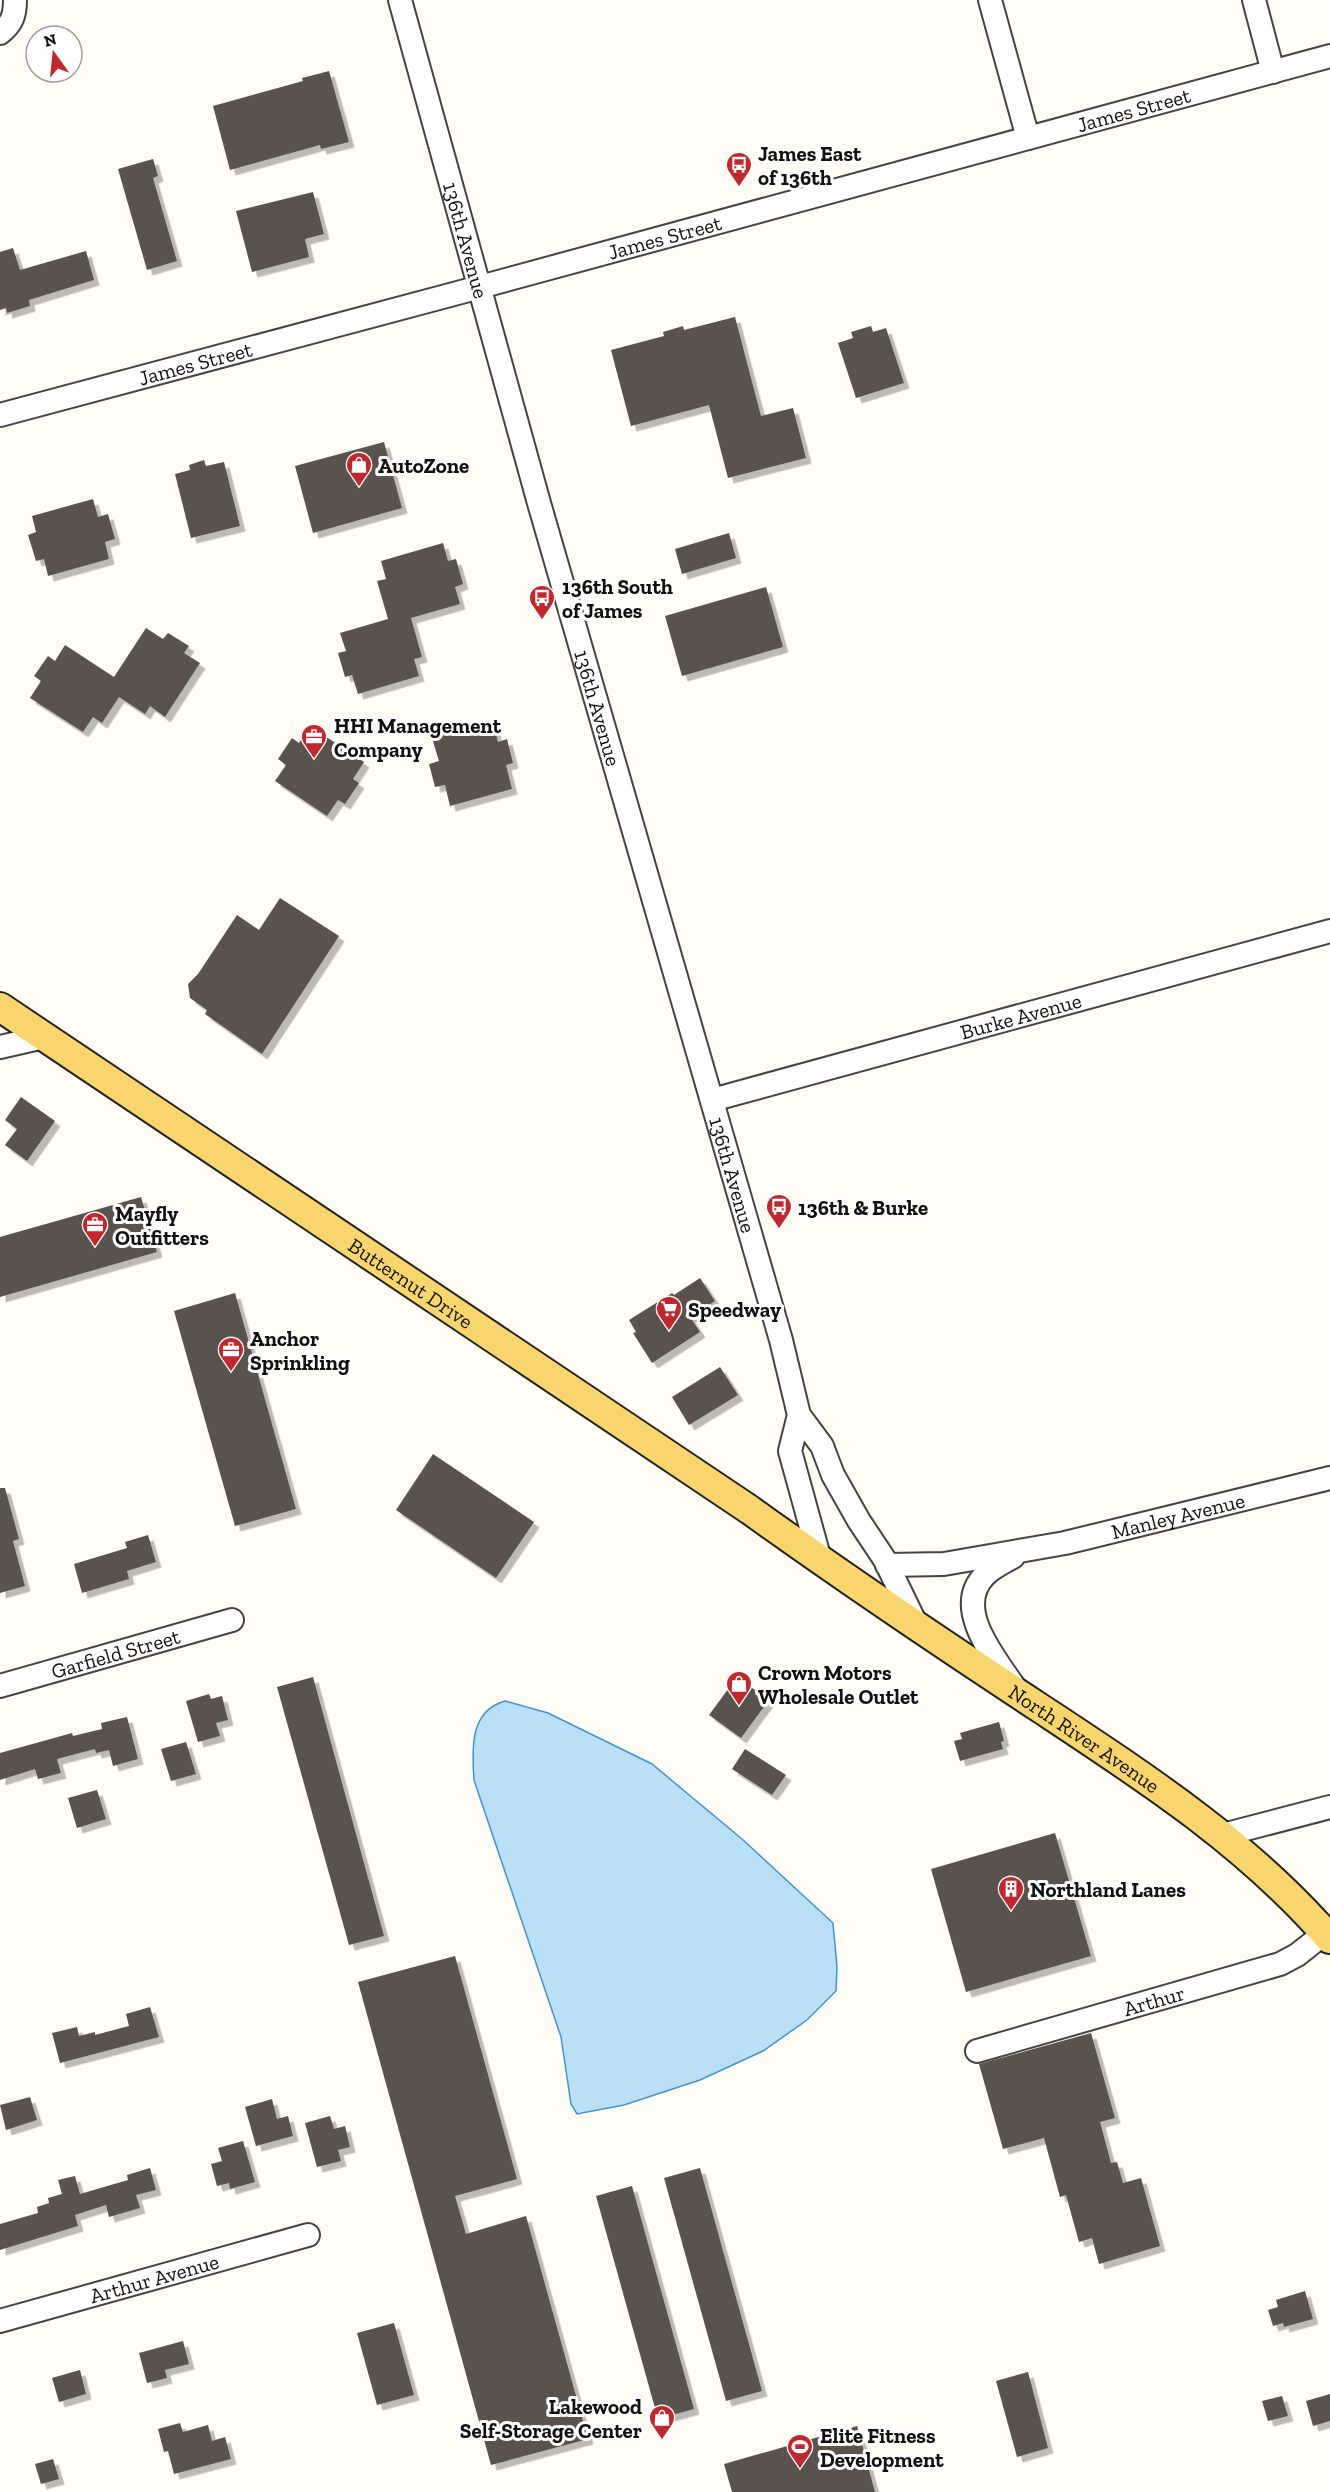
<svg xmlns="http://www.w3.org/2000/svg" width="1330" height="2492" font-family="'Zilla Slab',serif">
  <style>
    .water { fill: #b9e0f7; stroke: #3f96cf; stroke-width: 1.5 }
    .building { fill: #5a524d; filter: url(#shadow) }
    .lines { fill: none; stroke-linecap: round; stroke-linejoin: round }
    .minor-casing { stroke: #444; stroke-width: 26 }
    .major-casing { stroke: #222; stroke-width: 32 }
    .minor { stroke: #fff; stroke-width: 22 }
    .major { stroke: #f9d66b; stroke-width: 28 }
    .labels { text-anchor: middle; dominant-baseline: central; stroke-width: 6; stroke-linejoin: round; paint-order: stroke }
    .street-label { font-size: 21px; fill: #111; stroke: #fff }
    .poi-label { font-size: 21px; font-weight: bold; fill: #111; stroke: #fff; text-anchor: start }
  </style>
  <defs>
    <filter id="shadow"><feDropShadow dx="5.5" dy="5.5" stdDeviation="0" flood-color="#0004"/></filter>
  </defs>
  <rect width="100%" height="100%" fill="#fffdf5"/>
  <!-- water -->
  <path class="water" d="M505 1701 548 1713 652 1764 742 1839 833 1923 837 1967 836 1991 807 2020 763 2051 700 2080 624 2105 577 2114 571 2104 561 2037 474 1780C472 1750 469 1711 505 1701Z"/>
  <!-- building -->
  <g class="building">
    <polygon points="329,71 349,142 321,149 320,145 230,170 213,106 303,81 302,78"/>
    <polygon points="153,159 158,176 153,178 177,261 147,270 118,169"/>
    <polygon points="313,192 324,234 305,239 309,257 252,272 236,211"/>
    <polygon points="13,248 20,270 86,251 94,280 29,300 30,306 7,313 6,308 0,310 0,252"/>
    <polygon points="735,317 761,416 793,408 806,458 728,478 709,405 631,426 611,350 664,336 663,332 683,326 684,330"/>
    <polygon points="871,326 873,332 886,328 904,383 856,398 838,343 853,338 851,332"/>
    <polygon points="384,442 402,508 313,533 295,466"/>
    <polygon points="204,460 206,466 224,462 240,526 191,538 175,474 190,470 189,465"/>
    <polygon points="93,499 98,517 108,514 115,539 105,542 109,559 48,576 44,559 36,561 28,535 36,532 32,516"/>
    <polygon points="729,533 736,558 682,574 675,549"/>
    <polygon points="443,543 448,561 456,559 463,584 455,587 460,604 411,618 422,657 414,659 419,676 358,694 352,675 345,677 338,653 346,651 340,633 388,619 377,581 386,579 381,561"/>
    <polygon points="766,587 783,647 682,676 665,616"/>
    <polygon points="146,628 163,639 168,633 189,646 184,653 200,663 165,717 150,706 145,714 119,697 102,723 93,717 83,732 30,698 41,681 34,676 48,656 55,661 65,645 114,677"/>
    <polygon points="493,722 498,742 507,739 513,763 506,765 512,789 450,806 445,785 435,787 429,764 439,761 432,738"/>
    <polygon points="310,726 364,762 353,779 359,783 345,804 338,800 327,816 275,781 286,765 278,759 292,738 299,743"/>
    <polygon points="280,898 339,936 262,1054 205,1014 207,1010 190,998 188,984 198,974 237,915 259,930"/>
    <polygon points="21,1097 55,1121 27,1161 5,1145 17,1129 5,1120"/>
    <polygon points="141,1197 157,1252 0,1297 0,1237"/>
    <polygon points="700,1278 715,1301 690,1317 700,1332 652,1363 633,1333 636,1332 629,1320 672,1293 674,1295"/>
    <polygon points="235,1293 296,1509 235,1526 174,1311"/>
    <polygon points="720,1367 738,1395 689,1425 672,1397"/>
    <polygon points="433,1454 534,1522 496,1578 396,1510"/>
    <polygon points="0,1488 5,1488 19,1539 13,1541 25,1586 0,1593"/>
    <polygon points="148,1535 156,1562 127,1571 129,1579 82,1593 74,1564 127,1548 125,1542"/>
    <polygon points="313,1677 384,1936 349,1945 277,1687"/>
    <polygon points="737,1677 769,1700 741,1738 709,1715"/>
    <polygon points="209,1694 211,1699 222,1696 228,1720 216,1723 220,1736 198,1742 186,1701"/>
    <polygon points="127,1717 138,1759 113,1766 109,1750 96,1753 95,1749 57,1759 61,1773 38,1779 35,1769 0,1780 0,1753 72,1733 73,1736 102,1729 101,1723"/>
    <polygon points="999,1722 1004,1741 1001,1742 1003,1749 960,1761 954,1741 962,1739 960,1733"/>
    <polygon points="186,1742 196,1774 171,1781 161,1749"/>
    <polygon points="745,1749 786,1775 772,1795 732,1769"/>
    <polygon points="97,1790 106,1819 77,1828 68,1798"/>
    <polygon points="1055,1833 1091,1956 966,1992 931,1869"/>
    <polygon points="455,1956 517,2179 455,2196 466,2234 526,2216 588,2439 491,2465 358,1982"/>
    <polygon points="150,2007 159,2037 60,2063 52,2033 77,2027 79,2036 95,2032 95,2035 129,2026 126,2014"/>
    <polygon points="1091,2033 1115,2118 1100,2122 1111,2163 1117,2162 1123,2183 1141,2178 1160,2246 1099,2264 1092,2238 1079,2242 1066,2195 1060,2197 1044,2138 1003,2149 979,2064"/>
    <polygon points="30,2097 37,2120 6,2130 0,2105"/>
    <polygon points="272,2099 277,2119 288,2116 293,2136 256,2146 245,2107"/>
    <polygon points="330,2116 334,2129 345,2126 350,2147 338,2150 341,2161 317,2167 305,2123"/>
    <polygon points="243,2141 255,2182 230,2189 229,2183 217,2186 211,2164 222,2161 218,2148"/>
    <polygon points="150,2168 156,2190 136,2195 140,2208 109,2217 106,2205 75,2215 78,2226 0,2250 0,2224 38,2213 37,2207 49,2203 48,2198 62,2194 58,2180 75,2176 80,2194 128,2180 127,2175"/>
    <polygon points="700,2168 762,2391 726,2401 664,2178"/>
    <polygon points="632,2186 694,2409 658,2419 596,2196"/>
    <polygon points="1305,2291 1313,2319 1284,2327 1283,2323 1273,2326 1268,2310 1278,2307 1276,2300"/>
    <polygon points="394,2323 414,2395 377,2405 357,2333"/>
    <polygon points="183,2341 189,2364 165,2370 167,2378 147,2383 139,2353"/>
    <polygon points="80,2370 86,2394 59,2402 52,2378"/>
    <polygon points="1028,2372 1048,2448 1017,2457 996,2381"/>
    <polygon points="1330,2394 1330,2421 1313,2426 1306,2401"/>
    <polygon points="1282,2396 1288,2416 1268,2421 1262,2401"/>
    <polygon points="180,2423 183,2432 208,2425 212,2441 225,2437 231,2459 174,2474 168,2451 164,2452 158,2429"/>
    <polygon points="857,2426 875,2492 732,2492 724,2464"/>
    <polygon points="53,2459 59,2479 41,2484 35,2464"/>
  </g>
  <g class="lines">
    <defs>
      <g id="minor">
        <path id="s1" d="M400 0 539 503 781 1340 799 1415 822 1446 833 1475 859 1521 885 1560 916 1624"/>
        <polyline points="990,0 1028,138"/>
        <polyline points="1254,0 1273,72"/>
        <path d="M0 33C12 24 15 15 15 0"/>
        <path id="s2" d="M0 415 480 287 1330 56"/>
        <polyline points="0,1047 44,1037"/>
        <path id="s3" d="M712 1100 1330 931"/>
        <polyline points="799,1415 790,1451 820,1560"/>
        <path d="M1013 1557C1004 1562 993 1567 985 1575 951 1609 997 1660 1017 1691"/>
        <path id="s4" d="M887 1565 944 1564 1065 1543 1330 1478"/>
        <path id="s5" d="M0 1686 232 1620"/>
        <polyline points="1223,1835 1330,1807"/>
        <path id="s6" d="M977 2051 1280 1964 1297 1955 1325 1933"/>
        <path id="s7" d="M0 2321 308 2235"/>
      </g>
      <g id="major">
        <path id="s8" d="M0 1007 750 1510C846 1579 944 1645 1043 1710 1146 1778 1249 1845 1330 1939"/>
      </g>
    </defs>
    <!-- minor casing -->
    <use href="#minor" class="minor-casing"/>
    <!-- major casing -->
    <use href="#major" class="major-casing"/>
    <!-- minor -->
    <use href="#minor" class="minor"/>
    <!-- major -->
    <use href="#major" class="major"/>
  </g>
  <!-- icons -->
  <defs>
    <symbol id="bus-pin" viewBox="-11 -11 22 30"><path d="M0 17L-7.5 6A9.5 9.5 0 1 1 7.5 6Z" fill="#c4262e" stroke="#fff"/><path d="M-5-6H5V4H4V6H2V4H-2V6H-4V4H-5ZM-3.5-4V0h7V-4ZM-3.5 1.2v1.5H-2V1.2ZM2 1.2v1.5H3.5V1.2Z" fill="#fff"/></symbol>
    <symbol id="shop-pin" viewBox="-11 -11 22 30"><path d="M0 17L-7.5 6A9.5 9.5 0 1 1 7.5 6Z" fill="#c4262e" stroke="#fff"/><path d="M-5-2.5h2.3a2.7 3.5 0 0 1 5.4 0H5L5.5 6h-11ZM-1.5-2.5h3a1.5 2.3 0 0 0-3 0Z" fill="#fff"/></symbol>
    <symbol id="office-pin" viewBox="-11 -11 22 30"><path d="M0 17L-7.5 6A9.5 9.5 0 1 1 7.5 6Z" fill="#c4262e" stroke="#fff"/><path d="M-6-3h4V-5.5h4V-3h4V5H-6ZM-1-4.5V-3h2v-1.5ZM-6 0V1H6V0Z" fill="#fff"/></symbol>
    <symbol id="supermarket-pin" viewBox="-11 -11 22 30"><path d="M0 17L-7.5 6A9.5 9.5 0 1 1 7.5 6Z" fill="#c4262e" stroke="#fff"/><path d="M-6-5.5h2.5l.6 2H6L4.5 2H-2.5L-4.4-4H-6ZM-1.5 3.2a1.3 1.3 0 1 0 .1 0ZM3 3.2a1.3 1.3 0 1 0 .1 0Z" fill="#fff"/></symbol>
    <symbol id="building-pin" viewBox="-11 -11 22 30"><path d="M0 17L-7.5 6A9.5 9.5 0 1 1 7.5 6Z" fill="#c4262e" stroke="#fff"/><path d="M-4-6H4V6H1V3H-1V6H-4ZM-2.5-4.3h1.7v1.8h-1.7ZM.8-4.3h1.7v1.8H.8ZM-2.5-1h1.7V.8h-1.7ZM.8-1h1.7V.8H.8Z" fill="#fff"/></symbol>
    <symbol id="stadium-pin" viewBox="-11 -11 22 30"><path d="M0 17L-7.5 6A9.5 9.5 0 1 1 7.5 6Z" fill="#c4262e" stroke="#fff"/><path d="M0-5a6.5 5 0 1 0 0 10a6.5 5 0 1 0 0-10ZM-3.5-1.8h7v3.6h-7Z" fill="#fff"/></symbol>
  </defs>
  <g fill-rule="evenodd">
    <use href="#bus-pin" x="724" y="150" width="30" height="40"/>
    <use href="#shop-pin" x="344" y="450" width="30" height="40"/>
    <use href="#bus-pin" x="527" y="583" width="30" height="40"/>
    <use href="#office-pin" x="299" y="722" width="30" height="40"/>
    <use href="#bus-pin" x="764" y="1192" width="30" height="40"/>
    <use href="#office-pin" x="80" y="1210" width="30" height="40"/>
    <use href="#supermarket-pin" x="654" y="1294" width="30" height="40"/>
    <use href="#office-pin" x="216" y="1335" width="30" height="40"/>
    <use href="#shop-pin" x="724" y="1669" width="30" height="40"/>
    <use href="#building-pin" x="996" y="1874" width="30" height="40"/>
    <use href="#shop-pin" x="647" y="2403" width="30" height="40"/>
    <use href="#stadium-pin" x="785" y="2432" width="30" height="40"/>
  </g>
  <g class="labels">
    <!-- street labels -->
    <g class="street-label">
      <text stroke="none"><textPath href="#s2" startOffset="1174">James Street</textPath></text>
      <text stroke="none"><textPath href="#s2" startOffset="688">James Street</textPath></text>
      <text stroke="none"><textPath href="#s1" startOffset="249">136th Avenue</textPath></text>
      <text stroke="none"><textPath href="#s2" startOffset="202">James Street</textPath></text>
      <text stroke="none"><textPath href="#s1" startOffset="735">136th Avenue</textPath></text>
      <text stroke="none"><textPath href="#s3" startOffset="320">Burke Avenue</textPath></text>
      <text stroke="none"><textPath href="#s1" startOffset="1221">136th Avenue</textPath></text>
      <text stroke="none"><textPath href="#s8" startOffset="495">Butternut Drive</textPath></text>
      <text stroke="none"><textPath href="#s4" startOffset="296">Manley Avenue</textPath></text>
      <text stroke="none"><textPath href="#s5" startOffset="120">Garfield Street</textPath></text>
      <text stroke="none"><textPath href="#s8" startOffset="1308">North River Avenue</textPath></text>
      <text stroke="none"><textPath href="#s6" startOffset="184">Arthur</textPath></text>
      <text stroke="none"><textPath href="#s7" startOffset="160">Arthur Avenue</textPath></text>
    </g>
    <!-- poi labels -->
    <g class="poi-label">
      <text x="758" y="153">James East<tspan x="758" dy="24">of 136th</tspan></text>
      <text x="378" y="465">AutoZone</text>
      <text x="562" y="586">136th South<tspan x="562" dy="24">of James</tspan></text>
      <text x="334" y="725">HHI Management<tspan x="334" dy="24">Company</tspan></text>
      <text x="798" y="1207">136th &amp; Burke</text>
      <text x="115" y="1213">Mayfly<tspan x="115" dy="24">Outfitters</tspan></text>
      <text x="688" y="1309">Speedway</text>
      <text x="250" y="1338">Anchor<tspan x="250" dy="24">Sprinkling</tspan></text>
      <text x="758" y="1672">Crown Motors<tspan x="758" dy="24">Wholesale Outlet</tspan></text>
      <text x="1030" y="1889">Northland Lanes</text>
      <text x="642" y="2406" text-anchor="end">Lakewood<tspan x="642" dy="24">Self-Storage Center</tspan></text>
      <text x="820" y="2435">Elite Fitness<tspan x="820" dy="24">Development</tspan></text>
    </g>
  </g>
  <!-- north arrow -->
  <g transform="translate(54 54) rotate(345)"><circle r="28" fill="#ffffff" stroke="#a0a0a0" stroke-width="1.5"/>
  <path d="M0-4.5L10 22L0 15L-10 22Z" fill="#c4262e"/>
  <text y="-9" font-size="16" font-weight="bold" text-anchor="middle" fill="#111111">N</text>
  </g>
</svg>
